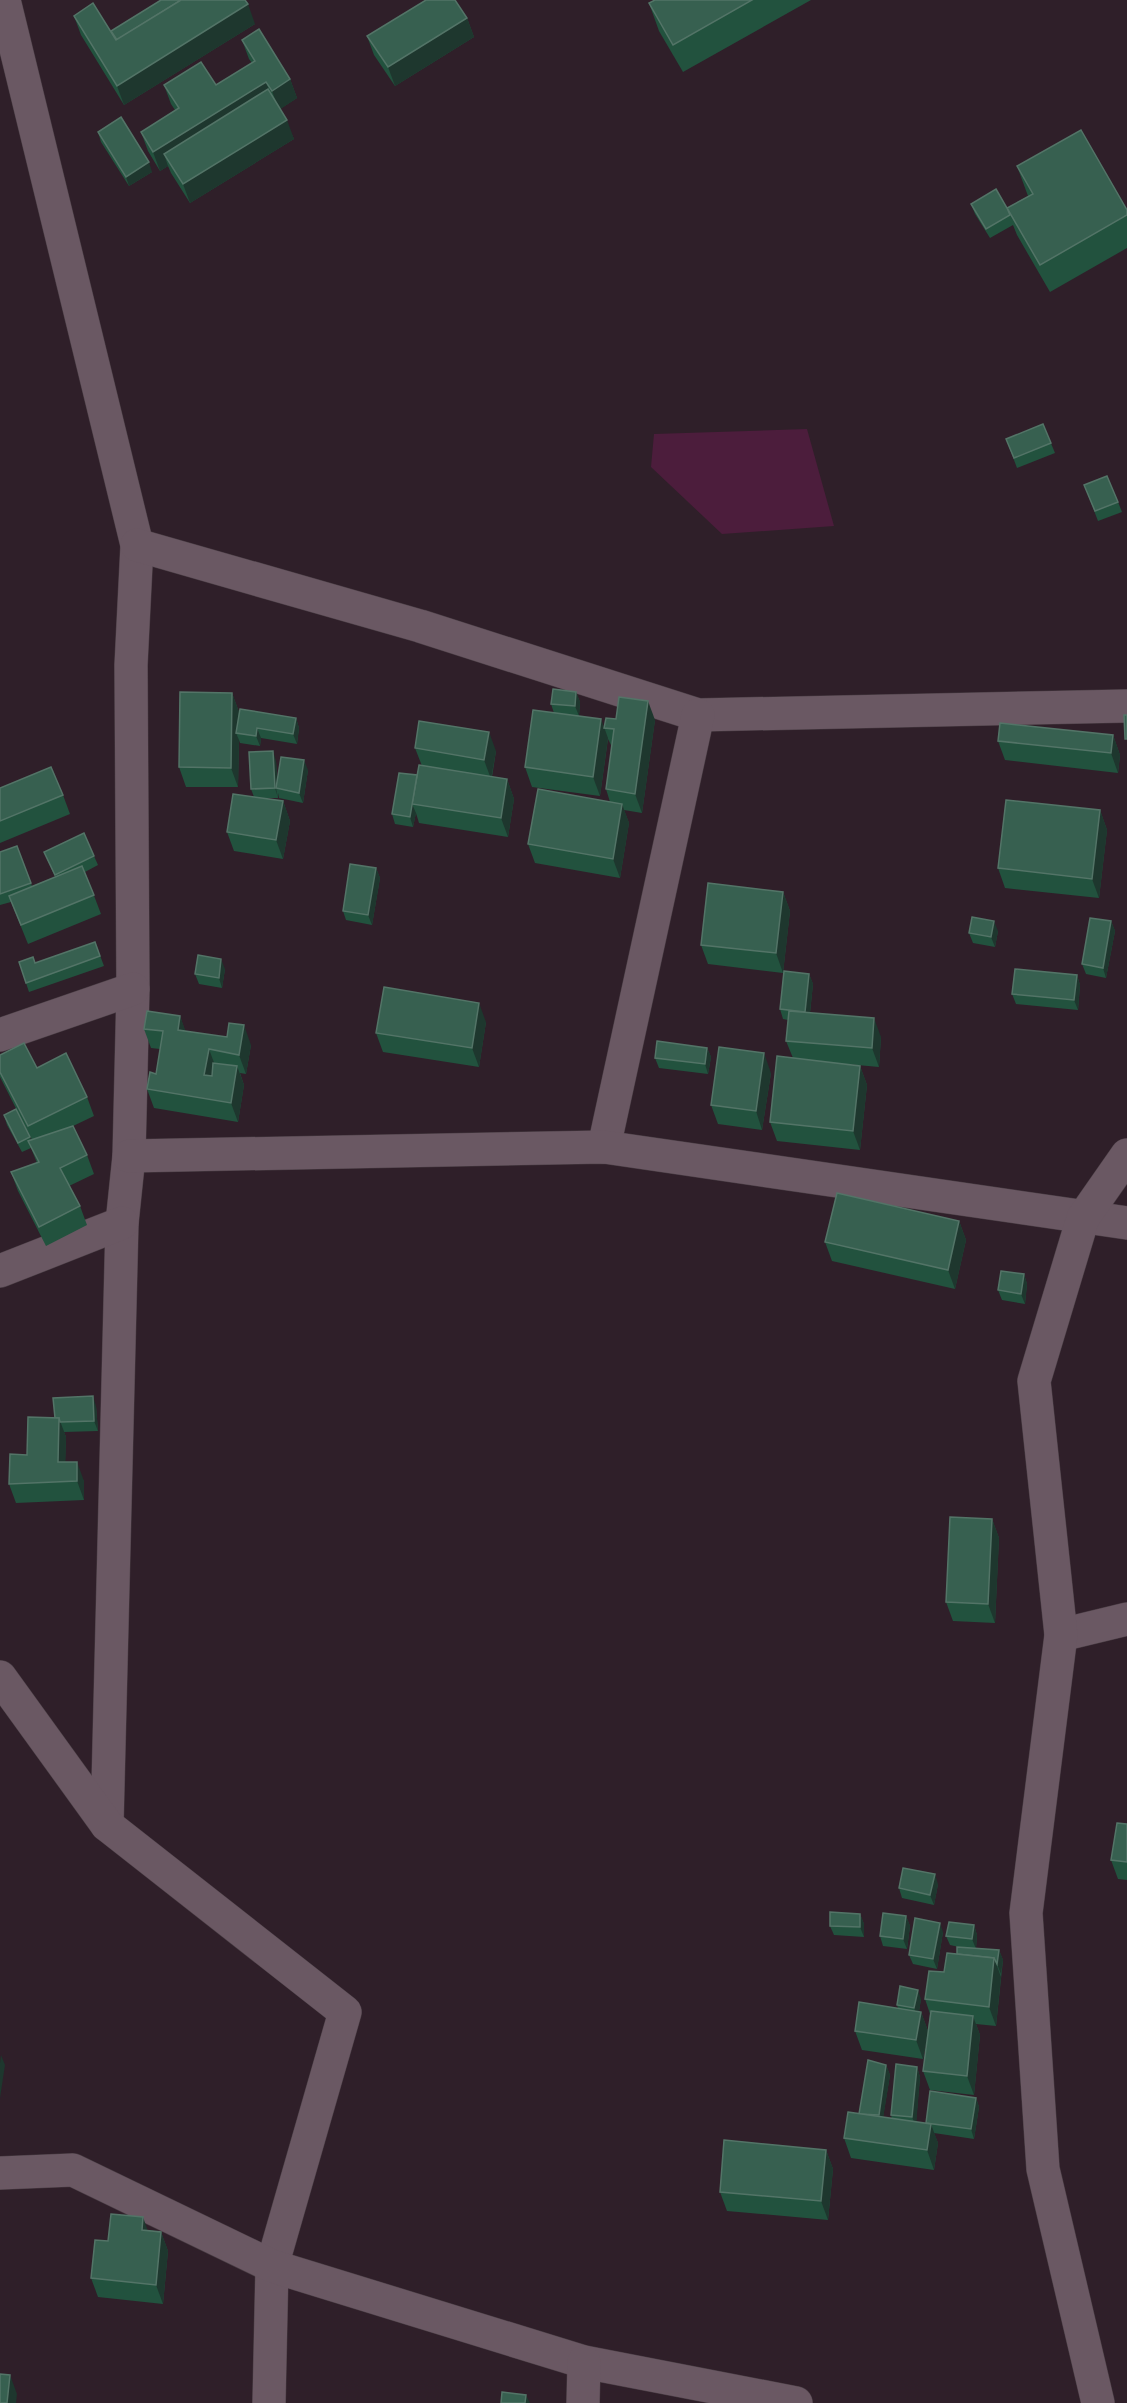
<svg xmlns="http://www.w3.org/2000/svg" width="1127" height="2403" font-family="'DM Sans',sans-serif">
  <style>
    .green { fill: #4c1d3c }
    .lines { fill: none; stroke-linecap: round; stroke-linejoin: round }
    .street-casing { stroke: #483c43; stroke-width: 34 }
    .street { stroke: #6a5863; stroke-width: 33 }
    .wall { fill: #22523e }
    .shaded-wall { fill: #1e372e }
    .building { fill: #376050; stroke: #537467; stroke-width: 1.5 }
  </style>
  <rect width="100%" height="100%" fill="#2f1f29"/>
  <!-- green -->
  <polygon class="green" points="807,429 834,526 722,534 651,467 654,434"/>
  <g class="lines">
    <defs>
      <g id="street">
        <polyline points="4,0 137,545 131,665 133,989 129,1156 122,1223 107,1825"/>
        <polyline points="137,545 420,626 698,715 1127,706"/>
        <polyline points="0,1035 133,989"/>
        <polyline points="604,1147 698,715"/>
        <polyline points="129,1156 604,1147 1127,1223"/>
        <polyline points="0,1271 122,1223"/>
        <polyline points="1061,1635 1127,1619"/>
        <polyline points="0,1677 107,1825 345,2012 272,2266 269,2403"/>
        <polyline points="0,2173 73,2170 272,2266 584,2362 796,2403"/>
        <polyline points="583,2403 584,2362"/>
        <polyline points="1098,2403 1043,2169 1026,1913 1061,1635 1034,1381 1083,1218 1127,1155"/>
      </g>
    </defs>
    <!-- street casing -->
    <use href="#street" class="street-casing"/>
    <!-- street -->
    <use href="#street" class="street"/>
  </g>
  <!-- wall -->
  <g class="wall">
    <polygon points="655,0 811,0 683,72 659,31 649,3"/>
    <polygon points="74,16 113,34 255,24 124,105 81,35"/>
    <polygon points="467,18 474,37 395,86 374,55 367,36"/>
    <polygon points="242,40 290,79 297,98 280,109 294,139 190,203 171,173 168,166 160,171 148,151 141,132 175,110 171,104 164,85 216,85 252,63 249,59"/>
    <polygon points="98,132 152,172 129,186 101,142"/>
    <polygon points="1017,166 1127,210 1127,248 1050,292 1017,235 1013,225 990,238 975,214 971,204 1007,208 1028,196"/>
    <polygon points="1043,424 1055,453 1017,468 1006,439"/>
    <polygon points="1088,495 1118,502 1122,512 1098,521"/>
    <polygon points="576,692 580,702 579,716 604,728 616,719 655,720 642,813 624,810 629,823 620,878 535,863 528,844 610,802 606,789 612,747 608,739 600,796 532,787 525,767 554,713 551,704"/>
    <polygon points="232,693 239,712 296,718 299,728 297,744 261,738 260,746 240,743 239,740 238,787 186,787 179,767"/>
    <polygon points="1113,735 1120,755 1118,773 1005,760 998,741"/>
    <polygon points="415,748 496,751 492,777 507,779 514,799 508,837 419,823 416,813 413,827 395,824 392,814 417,775 422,766"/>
    <polygon points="276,761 277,780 308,770 303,803 279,798 278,793 278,798 262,798 283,801 290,821 283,859 234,851 227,832 254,797 251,789"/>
    <polygon points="0,788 63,795 70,814 0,843"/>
    <polygon points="1100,810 1107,830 1099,898 1005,888 998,868"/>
    <polygon points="17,846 32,886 55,877 44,852 94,856 98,865 85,872 101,914 28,944 11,902 0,905 0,852"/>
    <polygon points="376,868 380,878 372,925 346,920 343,911"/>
    <polygon points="783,892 790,911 783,973 708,964 701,945"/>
    <polygon points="1111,921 1115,931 1106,978 1086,974 1082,964"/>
    <polygon points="998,931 995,947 973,943 969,933"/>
    <polygon points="95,942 104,966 29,992 19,962 35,963"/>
    <polygon points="225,969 222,988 199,984 195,974"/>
    <polygon points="809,974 813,984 810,1013 881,1037 879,1067 846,1064 860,1066 867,1085 860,1150 777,1141 770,1122 793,1058 786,1041 788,1020 783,1019 780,1009"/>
    <polygon points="1077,975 1080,985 1078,1010 1016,1004 1012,994"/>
    <polygon points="180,1016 185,1031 251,1045 246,1074 240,1073 244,1085 238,1122 154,1108 147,1089 156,1074 160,1049 151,1048 144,1029"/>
    <polygon points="486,1022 479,1067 383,1052 376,1033"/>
    <polygon points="707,1048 711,1057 708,1074 659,1068 655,1058"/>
    <polygon points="0,1055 37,1068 87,1097 94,1116 73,1126 87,1155 94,1174 69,1186 80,1206 87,1225 46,1246 18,1191 11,1172 37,1163 31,1148 22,1152 7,1125 4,1115 30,1137 31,1140 32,1140 0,1077"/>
    <polygon points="771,1073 762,1130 718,1124 711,1105"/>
    <polygon points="959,1221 966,1240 955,1289 832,1261 825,1242"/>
    <polygon points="1024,1274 1027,1284 1025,1304 1002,1300 998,1290"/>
    <polygon points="96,1406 98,1431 64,1432 66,1437 65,1462 84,1481 84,1500 16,1503 9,1484 27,1455 55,1418"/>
    <polygon points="992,1519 999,1538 995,1623 953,1621 946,1602"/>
    <polygon points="1127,1824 1127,1880 1118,1879 1111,1860"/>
    <polygon points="938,1884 934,1905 902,1898 899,1888"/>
    <polygon points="860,1914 864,1924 864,1937 834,1935 830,1926"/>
    <polygon points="906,1916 910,1926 907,1949 883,1946 880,1936"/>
    <polygon points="974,1925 977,1935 976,1948 999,1950 1003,1960 996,2026 976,2024 980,2035 974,2095 930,2090 923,2071 930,2014 925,1999 944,1972 957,1954 959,1947 950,1945 946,1936"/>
    <polygon points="943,1932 937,1969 913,1964 909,1955"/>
    <polygon points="921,1999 919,2011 921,2012 928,2031 923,2059 862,2050 855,2031 898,2008 897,2005"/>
    <polygon points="886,2065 890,2075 883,2117 892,2119 891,2115 917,2067 920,2077 916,2122 926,2124 976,2098 979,2107 974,2139 934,2133 938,2143 934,2170 851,2158 844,2138 859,2114"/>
    <polygon points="826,2150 833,2169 828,2220 727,2211 720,2192"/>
    <polygon points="148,2230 161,2232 168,2251 163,2304 98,2297 91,2278"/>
  </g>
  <!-- shaded-wall -->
  <g class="shaded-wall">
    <polygon points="248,4 255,24 124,105 117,86"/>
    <polygon points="467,18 474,37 395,86 388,67"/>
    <polygon points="290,79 297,98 279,110 272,91"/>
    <polygon points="266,82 273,101 164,154 168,166 160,171 153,152"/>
    <polygon points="287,120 294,139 190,203 183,184"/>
    <polygon points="149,162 152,172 129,186 126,177"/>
    <polygon points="576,692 580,702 579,716 575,706"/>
    <polygon points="232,693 239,712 236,733 239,740 238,787 231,768"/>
    <polygon points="648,701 655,720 642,813 635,794"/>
    <polygon points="296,718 299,728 297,744 293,734"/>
    <polygon points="601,719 608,738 600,796 593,777"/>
    <polygon points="257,728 261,738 260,746 256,736"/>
    <polygon points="489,732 496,751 491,779 484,760"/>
    <polygon points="1113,735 1120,755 1118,773 1111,753"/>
    <polygon points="273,751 276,761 278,788 276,788 278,798 275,788"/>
    <polygon points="304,760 308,770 303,803 299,793"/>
    <polygon points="417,775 412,804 416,813 413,827 410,817"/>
    <polygon points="507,779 514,799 508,837 501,818"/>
    <polygon points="283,801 290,821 283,859 276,840"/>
    <polygon points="622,804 629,823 620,878 613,859"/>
    <polygon points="1100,810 1107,830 1099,898 1092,879"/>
    <polygon points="376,868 380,878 372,925 368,915"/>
    <polygon points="783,892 790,911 783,973 776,953"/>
    <polygon points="994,921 998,931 995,947 991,937"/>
    <polygon points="1111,921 1115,931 1106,978 1103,968"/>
    <polygon points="221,959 225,969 222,988 219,978"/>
    <polygon points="809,974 813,984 809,1022 805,1012"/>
    <polygon points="1077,975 1080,985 1078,1010 1074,1000"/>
    <polygon points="479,1003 486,1022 479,1067 472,1048"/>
    <polygon points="180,1016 187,1035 178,1030"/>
    <polygon points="874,1018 881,1037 879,1067 872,1048"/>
    <polygon points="244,1025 251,1045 246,1074 239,1055"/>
    <polygon points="707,1048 711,1057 708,1074 705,1064"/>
    <polygon points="209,1049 216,1068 211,1094 204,1075"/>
    <polygon points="764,1053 771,1073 762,1130 756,1111"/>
    <polygon points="237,1066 244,1085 238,1122 231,1103"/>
    <polygon points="860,1066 867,1085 860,1150 853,1131"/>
    <polygon points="959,1221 966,1240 955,1289 948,1270"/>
    <polygon points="1024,1274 1027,1284 1025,1304 1021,1294"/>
    <polygon points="93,1396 96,1406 98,1431 94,1421"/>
    <polygon points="59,1418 66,1437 65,1481 58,1462"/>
    <polygon points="77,1462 84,1481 84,1500 77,1481"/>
    <polygon points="992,1519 999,1538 995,1623 988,1604"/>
    <polygon points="935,1874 938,1884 934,1905 930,1895"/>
    <polygon points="860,1914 864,1924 864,1937 860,1927"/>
    <polygon points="906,1916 910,1926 907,1949 903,1939"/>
    <polygon points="940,1923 943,1932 937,1969 933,1959"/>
    <polygon points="974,1925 977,1935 976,1949 972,1939"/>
    <polygon points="999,1950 1003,1960 1001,1974 997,1964"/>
    <polygon points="994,1958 1001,1977 996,2026 989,2007"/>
    <polygon points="918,1990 921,1999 918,2018 914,2008"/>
    <polygon points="921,2012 928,2031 923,2059 916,2040"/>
    <polygon points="973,2016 980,2035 974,2095 967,2076"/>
    <polygon points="1,2055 5,2065 0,2098 0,2063"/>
    <polygon points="886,2065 890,2075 882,2125 879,2115"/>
    <polygon points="917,2067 920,2077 916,2127 912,2117"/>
    <polygon points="976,2098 979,2107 974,2139 971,2129"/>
    <polygon points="931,2124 938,2143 934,2170 927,2150"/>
    <polygon points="826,2150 833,2169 828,2220 821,2201"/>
    <polygon points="143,2217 150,2237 142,2230"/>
    <polygon points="161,2232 168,2251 163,2304 156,2285"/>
    <polygon points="10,2375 17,2394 16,2403 7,2403"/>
    <polygon points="526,2395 530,2403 525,2403"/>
  </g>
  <!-- building -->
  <g class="building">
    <polygon points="161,0 181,0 117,40 111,31"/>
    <polygon points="181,0 245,0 248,4 117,86 74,16 93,3 116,40"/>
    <polygon points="426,0 455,0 467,18 388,67 367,36"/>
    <polygon points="655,0 752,0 673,45 649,3"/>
    <polygon points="259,29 290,79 272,91 266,82 153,152 141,132 179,108 164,85 201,62 216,85 255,61 242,40"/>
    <polygon points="268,89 287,120 183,184 164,154"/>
    <polygon points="121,117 149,162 126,177 98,132"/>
    <polygon points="1081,130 1127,210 1127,215 1040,265 1007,208 1033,194 1017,166"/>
    <polygon points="996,189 1007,208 1010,215 986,229 971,204"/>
    <polygon points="1043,424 1051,443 1014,458 1006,439"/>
    <polygon points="1107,476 1118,502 1095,511 1084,485"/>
    <polygon points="553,689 576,692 575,706 551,704"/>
    <polygon points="180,692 232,693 231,768 179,767"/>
    <polygon points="619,697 648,701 635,794 606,789 614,729 604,728 606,718 616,719"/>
    <polygon points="240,709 296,718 293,734 257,728 256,736 236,733"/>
    <polygon points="533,710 601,719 593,777 525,767"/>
    <polygon points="1124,715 1127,715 1127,739 1125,739"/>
    <polygon points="419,721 489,732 484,760 415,748"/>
    <polygon points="1000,723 1113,735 1111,753 998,741"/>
    <polygon points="273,751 275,788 251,789 249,752"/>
    <polygon points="281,757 304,760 299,793 276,788"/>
    <polygon points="419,765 507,779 501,818 412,804"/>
    <polygon points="51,767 63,795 0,821 0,788"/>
    <polygon points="399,773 417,775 410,817 392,814"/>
    <polygon points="538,789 622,804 613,859 528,844"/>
    <polygon points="233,794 283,801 276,840 227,832"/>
    <polygon points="1006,800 1100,810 1092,879 998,868"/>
    <polygon points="84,833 94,856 55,875 44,852"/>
    <polygon points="17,846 31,883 0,894 0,852"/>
    <polygon points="350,864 376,868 368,915 343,911"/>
    <polygon points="82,866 94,895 21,925 9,896"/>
    <polygon points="708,883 783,892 776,953 701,945"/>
    <polygon points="972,917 994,921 991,937 969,933"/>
    <polygon points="1090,918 1111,921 1103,968 1082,964"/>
    <polygon points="95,942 100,956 26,983 19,962 33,957 35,963"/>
    <polygon points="198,955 221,959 219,978 195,974"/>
    <polygon points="1015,969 1077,975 1074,1000 1012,994"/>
    <polygon points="784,971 809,974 805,1012 780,1009"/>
    <polygon points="384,987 479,1003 472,1048 376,1033"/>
    <polygon points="147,1011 180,1016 178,1030 227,1037 229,1023 244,1025 239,1055 209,1049 204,1075 212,1076 213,1063 237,1066 231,1103 147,1089 150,1072 156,1074 163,1031 144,1029"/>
    <polygon points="789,1011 874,1018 872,1048 786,1041"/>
    <polygon points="657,1041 707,1048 705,1064 655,1058"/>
    <polygon points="24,1043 37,1068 66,1053 87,1097 28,1126 0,1072 0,1055"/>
    <polygon points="719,1047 764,1053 756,1111 711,1105"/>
    <polygon points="777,1056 860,1066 853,1131 770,1122"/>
    <polygon points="16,1109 30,1137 18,1143 4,1115"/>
    <polygon points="73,1126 87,1155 60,1168 80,1206 39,1227 11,1172 39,1162 28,1141"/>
    <polygon points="837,1193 959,1221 948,1270 825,1242"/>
    <polygon points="1001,1271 1024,1274 1021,1294 998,1290"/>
    <polygon points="93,1396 94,1421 60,1422 59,1418 55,1418 53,1398"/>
    <polygon points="28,1417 59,1418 58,1462 77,1462 77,1481 9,1484 10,1454 27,1455"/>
    <polygon points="950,1517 992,1519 988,1604 946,1602"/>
    <polygon points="1117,1823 1127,1824 1127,1862 1111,1860"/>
    <polygon points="903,1868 935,1874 930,1895 899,1888"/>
    <polygon points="830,1912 860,1914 860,1927 830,1926"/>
    <polygon points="883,1913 906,1916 903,1939 880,1936"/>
    <polygon points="915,1918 940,1923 933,1959 909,1955"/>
    <polygon points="949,1922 974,1925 972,1939 946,1936"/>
    <polygon points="957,1947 999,1950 997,1964 994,1958 957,1954"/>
    <polygon points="947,1953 994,1958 989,2007 925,1999 929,1971 944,1972"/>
    <polygon points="900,1986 918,1990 914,2008 897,2005"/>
    <polygon points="859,2002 921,2012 916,2040 855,2031"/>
    <polygon points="931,2011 973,2016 967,2076 923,2071"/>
    <polygon points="868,2060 886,2065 879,2115 859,2114"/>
    <polygon points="896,2064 917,2067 912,2117 891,2115"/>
    <polygon points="930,2091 976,2098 971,2129 926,2123"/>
    <polygon points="848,2112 931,2124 927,2150 844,2138"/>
    <polygon points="724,2140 826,2150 821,2201 720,2192"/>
    <polygon points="111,2214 143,2217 142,2230 161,2232 156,2285 91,2278 95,2240 108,2241"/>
    <polygon points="0,2374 10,2375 7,2403 0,2403"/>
    <polygon points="502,2392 526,2395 525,2403 501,2403"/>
  </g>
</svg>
